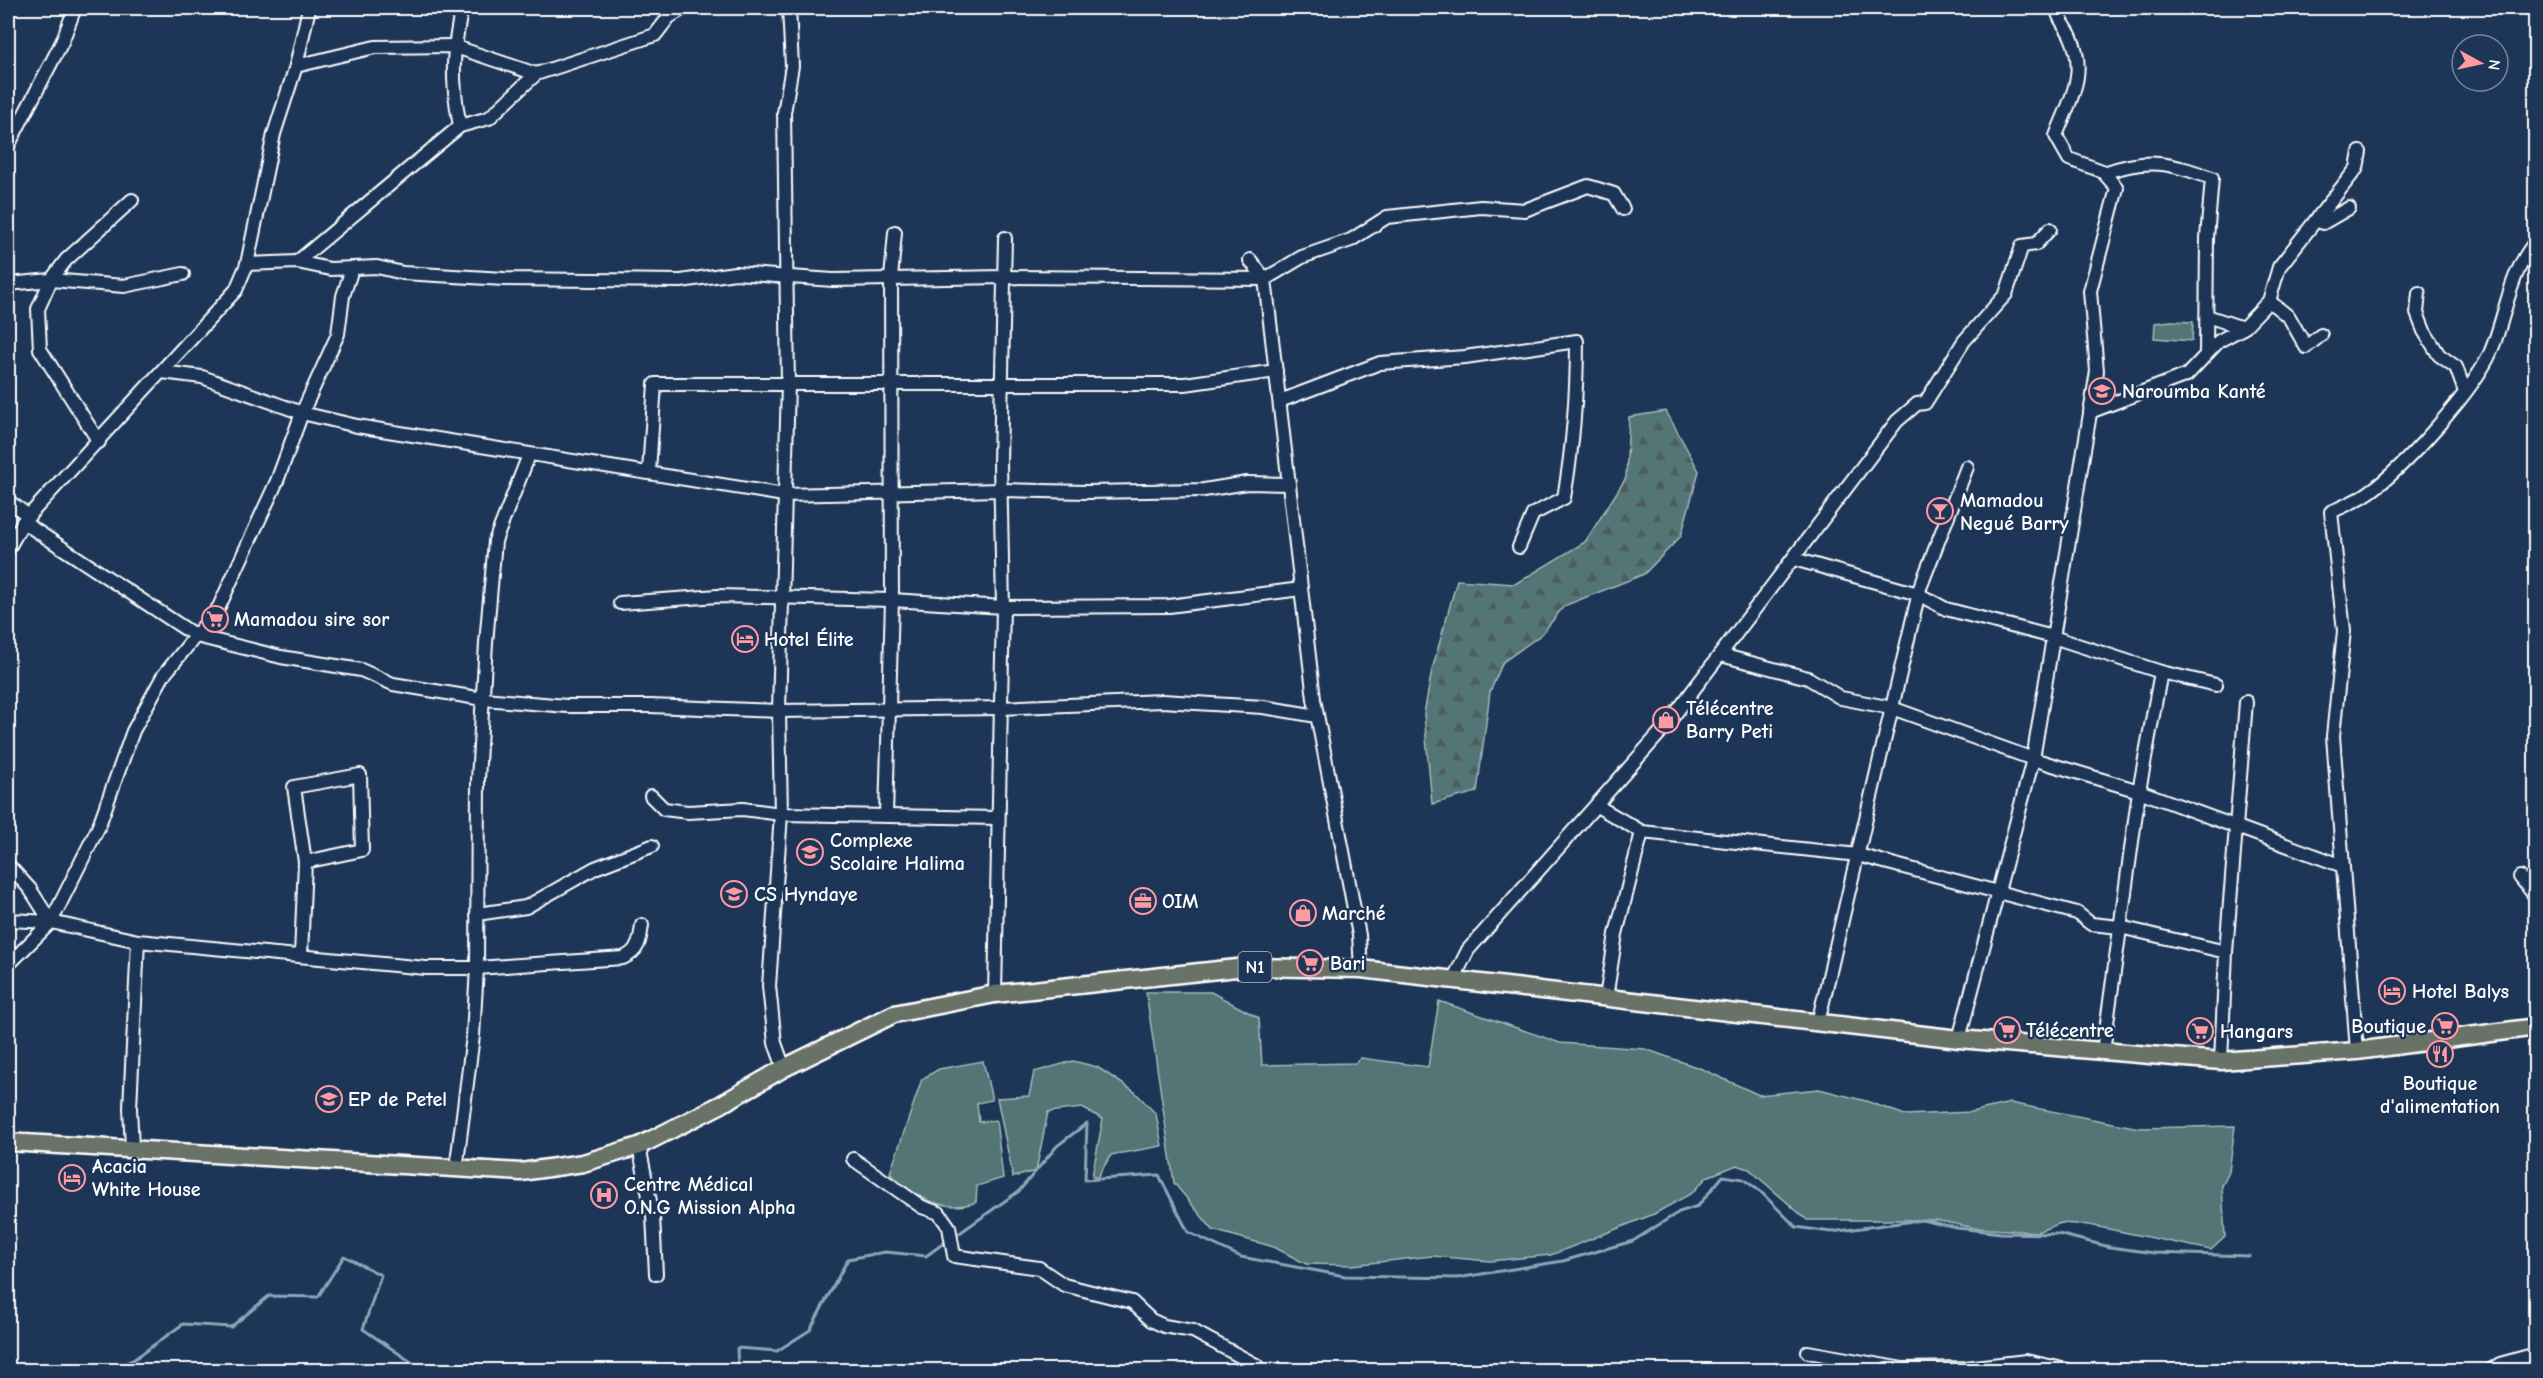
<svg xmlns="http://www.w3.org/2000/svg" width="2543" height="1378" font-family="'Comic Neue',sans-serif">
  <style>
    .green { fill: #537474; stroke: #a9baba; stroke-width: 1.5 }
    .forest { fill: url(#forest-firs); stroke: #a9baba; stroke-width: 1.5 }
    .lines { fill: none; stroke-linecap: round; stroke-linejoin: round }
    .stream { stroke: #8da7b7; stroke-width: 3 }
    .minor-casing { stroke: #fff; stroke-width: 16 }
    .highway-casing { stroke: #fff; stroke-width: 21 }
    .minor { stroke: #1d3557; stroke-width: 12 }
    .highway { stroke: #697266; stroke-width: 16 }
    .labels { text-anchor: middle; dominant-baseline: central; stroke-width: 5; stroke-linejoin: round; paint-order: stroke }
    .shield { fill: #1d3557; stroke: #bbc2cd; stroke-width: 1.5 }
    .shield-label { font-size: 18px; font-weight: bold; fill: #fff }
    .poi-label { font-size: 20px; font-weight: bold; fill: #fff; stroke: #1d3557; text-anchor: start }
  </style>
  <defs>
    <pattern id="forest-firs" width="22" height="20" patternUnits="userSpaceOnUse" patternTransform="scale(1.5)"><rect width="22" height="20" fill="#537474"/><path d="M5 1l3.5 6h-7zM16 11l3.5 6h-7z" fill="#4f5c5c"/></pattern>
  </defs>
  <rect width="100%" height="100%" fill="#1d3557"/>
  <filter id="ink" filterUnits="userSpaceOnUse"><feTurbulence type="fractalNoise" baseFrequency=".0167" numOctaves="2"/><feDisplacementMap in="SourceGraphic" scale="12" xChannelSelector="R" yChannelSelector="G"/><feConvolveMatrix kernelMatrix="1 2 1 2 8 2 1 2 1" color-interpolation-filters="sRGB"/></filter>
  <g filter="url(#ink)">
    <!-- green -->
    <g class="green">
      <polygon points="2171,321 2193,322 2192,341 2154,338 2155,323"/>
      <polygon points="1146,992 1211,992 1259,1018 1262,1065 1355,1063 1361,1058 1428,1067 1439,1001 1560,1043 1645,1049 1702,1069 1759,1095 1819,1089 1866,1101 1905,1115 1971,1112 2010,1103 2139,1128 2235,1126 2229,1172 2222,1186 2225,1237 2211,1250 2089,1225 2061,1223 2037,1232 1975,1228 1936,1220 1807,1220 1749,1169 1737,1165 1707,1177 1692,1193 1654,1214 1551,1255 1490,1261 1432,1256 1352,1265 1306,1264 1274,1247 1213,1230 1174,1183"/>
      <path d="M983 1061 992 1100 977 1103 979 1122 996 1120 1003 1178 977 1186 976 1202C945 1214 911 1196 890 1173L922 1079 939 1069Z"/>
      <polygon points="1073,1061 1097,1067 1135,1092 1156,1114 1162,1146 1111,1155 1097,1178 1092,1176 1103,1119 1082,1108 1048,1112 1036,1171 1013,1177 997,1098 1029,1096 1034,1072"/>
    </g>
    <!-- forest -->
    <polygon class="forest" points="1666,411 1699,471 1681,536 1644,574 1564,606 1542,634 1503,662 1490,692 1477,792 1432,804 1424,714 1432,670 1457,580 1515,584 1585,542 1626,478 1629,417"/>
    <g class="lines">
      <!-- stream -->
      <g class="stream">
        <polyline points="954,1237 1019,1191 1057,1146 1087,1123 1085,1180 1159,1175 1188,1232 1241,1257 1345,1276 1457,1278 1563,1261 1633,1241 1679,1212 1698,1206 1723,1176 1743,1179 1761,1192 1796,1227 1831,1232 1922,1220 1957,1228 2001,1233 2058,1234 2110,1247 2154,1253 2249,1256"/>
        <polyline points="108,1370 133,1360 183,1324 231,1327 269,1296 318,1297 344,1256 381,1275 363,1329 420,1368 494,1367 500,1370"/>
        <polyline points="738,1370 737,1348 777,1351 810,1330 848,1259 885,1252 926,1256 948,1240"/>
      </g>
      <defs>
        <g id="minor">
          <polyline points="296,66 375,47 453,46 536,74"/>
          <path d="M460 126C451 80 452 52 462 8"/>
          <polyline points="8,146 62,42 75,8"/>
          <path d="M2104 173C2149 157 2169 163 2212 178L2207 238 2206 354"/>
          <polyline points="2316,220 2323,223 2349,208"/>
          <polyline points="1250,260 1265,279 1314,699 1359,935 1361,969"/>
          <polyline points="297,262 460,126 489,118 536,74 655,35 669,17 684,8"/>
          <polyline points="247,264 297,262 330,269 377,267 403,273 504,279 681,281 735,273 833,280 1004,277 1265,279 1302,257 1351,240 1387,217 1481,207 1525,210 1588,186 1614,194 1623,209"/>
          <polyline points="8,284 51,280 124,286 183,274"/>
          <polyline points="2419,293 2417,313 2424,331 2439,355 2456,367 2465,392"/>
          <polyline points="2269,301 2289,317 2306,347 2321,335"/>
          <polyline points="2207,316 2243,328"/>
          <polyline points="162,372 202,377 302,413 357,426 784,495 1001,490 1087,492 1204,490 1247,483 1289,484"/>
          <path d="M1280 401 1380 363 1465 357 1577 341C1577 394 1573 446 1564 498L1533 514 1519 547"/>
          <polyline points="2090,412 2187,375 2219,341 2243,328 2269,301 2279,267 2357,168 2360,152"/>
          <polyline points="99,442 40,349 38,309 51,280 66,260 132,200"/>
          <polyline points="649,471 655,384 1185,384 1276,371"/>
          <polyline points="8,501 29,516"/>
          <polyline points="23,522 196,636 281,657 361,670 393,684 483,699 567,706 650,706 779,711 1000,708 1162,701 1263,707 1317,716"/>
          <polyline points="8,549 23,522 236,290 247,264 274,134 296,66 309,8"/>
          <polyline points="1794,559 1918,594 1946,609 2053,637 2161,672 2216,685"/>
          <polyline points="620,603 718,596 892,600 1003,607 1169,606 1301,589"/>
          <polyline points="1721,655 1808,678 1841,698 1892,708 2033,759 2139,791 2343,866"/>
          <polyline points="651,796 664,809 688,812 743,809 781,814 997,818"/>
          <polyline points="1597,806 1642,832 1858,855 2077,913 2091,924 2120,927 2226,952"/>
          <polyline points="886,816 892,600 891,279 895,232"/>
          <polyline points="8,865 30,889 51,922"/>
          <polyline points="2520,877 2536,897"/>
          <polyline points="477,914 526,907 595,868 652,846"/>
          <path d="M8 920 51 922 138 941 426 968H477L623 958C639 951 640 941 642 925"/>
          <polyline points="301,955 305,862 294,787 360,775 362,850 305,862"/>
          <polyline points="8,965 51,922 98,828 133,731 163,676 219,607 277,481 302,413 338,334 343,296 352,269"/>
          <polyline points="1453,980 1468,950 1666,726 1897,421 1917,404 1925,403 1964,341 2006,294 2022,246 2036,244 2050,229"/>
          <polyline points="995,994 1003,607 1000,462 1005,238"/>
          <polyline points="1606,998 1616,934 1642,832"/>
          <polyline points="1818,1023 1920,588 1967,467"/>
          <path d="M1959 1039 2033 759 2097 371 2090 291 2117 188 2102 171 2069 159 2056 136C2069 101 2088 75 2071 37 2067 27 2057 18 2057 8"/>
          <path d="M2357 1051 2333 736 2344 631 2331 512C2343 506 2357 501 2368 493 2401 471 2476 388 2491 351 2507 313 2508 275 2536 241"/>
          <polyline points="2103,1052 2139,791 2161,672"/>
          <polyline points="2221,1061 2226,952 2246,702"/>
          <polyline points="784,1068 775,1043 769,986 781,814 779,711 788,384 784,113 792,66 789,8"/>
          <polyline points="639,1146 653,1216 656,1274"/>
          <polyline points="132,1148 130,1108 138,941"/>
          <polyline points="853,1159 922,1207 939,1213 949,1227 954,1256 1039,1268 1064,1285 1132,1302 1151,1320 1164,1326 1193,1331 1256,1365 1260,1370"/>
          <polyline points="456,1170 473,1036 477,968 478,780 486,643 495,541 529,455"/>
          <polyline points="1808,1352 1903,1369 1966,1368 2026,1361 2068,1370"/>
          <polyline points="2491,1370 2500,1364 2536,1354"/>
        </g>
        <polyline id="highway" points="8,1142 521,1172 583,1163 639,1146 720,1105 784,1068 894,1014 995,994 1246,967 1361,969 1959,1039 2221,1061 2357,1051 2536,1027"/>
      </defs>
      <!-- minor casing -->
      <use href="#minor" class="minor-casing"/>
      <!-- highway casing -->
      <use href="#highway" class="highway-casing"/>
      <!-- minor -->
      <use href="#minor" class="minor"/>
      <!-- highway -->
      <use href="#highway" class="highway"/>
    </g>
  </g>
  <!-- icons -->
  <defs>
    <symbol id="school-ring" viewBox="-11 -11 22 22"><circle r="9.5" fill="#1d3557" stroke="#ff9aa2" stroke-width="1.5"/><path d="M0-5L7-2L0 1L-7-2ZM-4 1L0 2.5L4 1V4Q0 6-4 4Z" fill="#ff9aa2"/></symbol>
    <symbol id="bar-ring" viewBox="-11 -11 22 22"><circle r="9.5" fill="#1d3557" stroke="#ff9aa2" stroke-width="1.5"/><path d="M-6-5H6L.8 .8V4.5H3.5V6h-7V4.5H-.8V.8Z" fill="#ff9aa2"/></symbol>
    <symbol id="supermarket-ring" viewBox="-11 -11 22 22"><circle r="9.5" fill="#1d3557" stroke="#ff9aa2" stroke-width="1.5"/><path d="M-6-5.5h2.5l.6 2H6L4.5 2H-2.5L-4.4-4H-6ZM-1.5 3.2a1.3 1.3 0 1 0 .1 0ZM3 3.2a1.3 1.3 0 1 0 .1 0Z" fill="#ff9aa2"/></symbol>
    <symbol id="hotel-ring" viewBox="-11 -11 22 22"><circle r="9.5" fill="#1d3557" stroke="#ff9aa2" stroke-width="1.5"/><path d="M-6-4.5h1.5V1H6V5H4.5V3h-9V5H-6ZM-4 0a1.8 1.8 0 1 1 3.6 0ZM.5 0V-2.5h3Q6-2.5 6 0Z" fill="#ff9aa2"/></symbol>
    <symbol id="shop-ring" viewBox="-11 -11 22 22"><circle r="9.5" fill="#1d3557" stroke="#ff9aa2" stroke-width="1.5"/><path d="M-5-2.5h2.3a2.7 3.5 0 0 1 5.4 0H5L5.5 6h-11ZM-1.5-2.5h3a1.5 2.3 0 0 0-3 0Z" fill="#ff9aa2"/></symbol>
    <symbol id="office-ring" viewBox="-11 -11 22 22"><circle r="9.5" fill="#1d3557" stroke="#ff9aa2" stroke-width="1.5"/><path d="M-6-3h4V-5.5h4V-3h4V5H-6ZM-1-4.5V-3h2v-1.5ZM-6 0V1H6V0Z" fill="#ff9aa2"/></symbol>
    <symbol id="restaurant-ring" viewBox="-11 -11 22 22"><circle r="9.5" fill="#1d3557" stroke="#ff9aa2" stroke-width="1.5"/><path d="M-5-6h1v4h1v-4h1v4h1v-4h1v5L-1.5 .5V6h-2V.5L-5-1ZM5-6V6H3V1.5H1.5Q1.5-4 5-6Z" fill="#ff9aa2"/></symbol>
    <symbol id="hospital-ring" viewBox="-11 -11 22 22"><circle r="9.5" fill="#1d3557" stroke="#ff9aa2" stroke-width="1.5"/><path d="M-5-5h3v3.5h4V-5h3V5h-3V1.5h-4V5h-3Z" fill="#ff9aa2"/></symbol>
  </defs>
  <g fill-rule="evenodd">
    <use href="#school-ring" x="2087" y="376" width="30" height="30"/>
    <use href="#bar-ring" x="1925" y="496" width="30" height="30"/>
    <use href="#supermarket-ring" x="200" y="604" width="30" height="30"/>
    <use href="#hotel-ring" x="730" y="624" width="30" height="30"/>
    <use href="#shop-ring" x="1651" y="705" width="30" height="30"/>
    <use href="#school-ring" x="795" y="837" width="30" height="30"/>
    <use href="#school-ring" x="719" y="879" width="30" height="30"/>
    <use href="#office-ring" x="1128" y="886" width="30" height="30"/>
    <use href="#shop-ring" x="1288" y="898" width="30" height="30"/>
    <use href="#supermarket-ring" x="1295" y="948" width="30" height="30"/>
    <use href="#hotel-ring" x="2377" y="976" width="30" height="30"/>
    <use href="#supermarket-ring" x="2430" y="1011" width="30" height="30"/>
    <use href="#supermarket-ring" x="1992" y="1015" width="30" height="30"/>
    <use href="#supermarket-ring" x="2185" y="1016" width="30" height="30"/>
    <use href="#restaurant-ring" x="2425" y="1039" width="30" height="30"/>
    <use href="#school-ring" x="314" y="1084" width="30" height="30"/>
    <use href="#hotel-ring" x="57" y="1163" width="30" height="30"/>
    <use href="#hospital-ring" x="589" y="1180" width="30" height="30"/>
  </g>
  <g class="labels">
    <!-- shield labels -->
    <rect class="shield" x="1238.5" y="952" width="33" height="30" rx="4.5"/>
    <g class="shield-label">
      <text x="1255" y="967">N1</text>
    </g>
    <!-- poi labels -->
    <g class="poi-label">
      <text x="2122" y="391">Naroumba Kanté</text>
      <text x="1960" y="500">Mamadou<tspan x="1960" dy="23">Negué Barry</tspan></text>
      <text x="234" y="619">Mamadou sire sor</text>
      <text x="764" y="639">Hotel Élite</text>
      <text x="1686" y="708">Télécentre<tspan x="1686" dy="23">Barry Peti</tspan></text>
      <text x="830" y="840">Complexe<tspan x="830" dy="23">Scolaire Halima</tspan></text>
      <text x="754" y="894">CS Hyndaye</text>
      <text x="1162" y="901">OIM</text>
      <text x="1322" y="913">Marché</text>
      <text x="1330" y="963">Bari</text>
      <text x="2412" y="991">Hotel Balys</text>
      <text x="2426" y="1026" text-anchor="end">Boutique</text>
      <text x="2026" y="1030">Télécentre</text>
      <text x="2220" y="1031">Hangars</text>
      <text x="2440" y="1083" text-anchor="middle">Boutique<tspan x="2440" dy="23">d'alimentation</tspan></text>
      <text x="348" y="1099">EP de Petel</text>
      <text x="92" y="1166">Acacia<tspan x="92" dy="23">White House</tspan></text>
      <text x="624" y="1184">Centre Médical<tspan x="624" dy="23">O.N.G Mission Alpha</tspan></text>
    </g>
  </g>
  <!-- margin -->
  <rect width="2543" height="1378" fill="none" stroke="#1d3557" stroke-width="30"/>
  <rect x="15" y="15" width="2513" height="1348" fill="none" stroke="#fff" stroke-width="2" filter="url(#ink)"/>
  <!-- north arrow -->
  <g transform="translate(2480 63) rotate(98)"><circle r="28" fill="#1d3557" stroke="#77869a" stroke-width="1.5"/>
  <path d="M0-4.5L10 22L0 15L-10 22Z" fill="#ff9aa2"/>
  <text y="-9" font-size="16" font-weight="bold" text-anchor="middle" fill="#ffffff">N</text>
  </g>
</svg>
